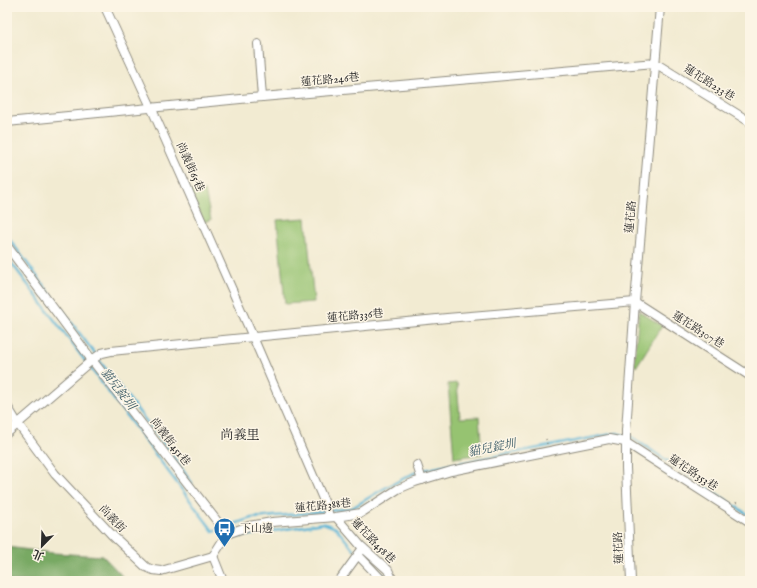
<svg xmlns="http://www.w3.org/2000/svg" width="757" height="588" font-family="'IM FELL English','Noto Serif TC',serif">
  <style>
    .green { fill: #96c371; stroke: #60774e }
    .forest { fill: #78a963; stroke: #526a47 }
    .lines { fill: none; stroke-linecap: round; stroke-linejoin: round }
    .stream { stroke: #58b4d6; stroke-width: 2.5 }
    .minor-casing { stroke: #8e8b7e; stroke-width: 10 }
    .path { stroke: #8e8b7e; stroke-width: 1.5; stroke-dasharray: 1 3; stroke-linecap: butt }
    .minor { stroke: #fff; stroke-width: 8 }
    .labels { text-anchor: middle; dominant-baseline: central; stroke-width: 3; stroke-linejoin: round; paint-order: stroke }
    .street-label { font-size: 11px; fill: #2b2b2b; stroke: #fcf5e5 }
    .poi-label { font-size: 11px; fill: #2b2b2b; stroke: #fcf5e5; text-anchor: start }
    .water-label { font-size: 12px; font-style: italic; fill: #3b5b67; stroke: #fcf5e5 }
    .quarter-label { font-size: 13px; fill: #2b2b2b; stroke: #fcf5e5 }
  </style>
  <rect width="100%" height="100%" fill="#fcf5e5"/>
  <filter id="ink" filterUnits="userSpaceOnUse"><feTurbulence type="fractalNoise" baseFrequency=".025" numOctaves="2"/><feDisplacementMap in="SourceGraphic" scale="8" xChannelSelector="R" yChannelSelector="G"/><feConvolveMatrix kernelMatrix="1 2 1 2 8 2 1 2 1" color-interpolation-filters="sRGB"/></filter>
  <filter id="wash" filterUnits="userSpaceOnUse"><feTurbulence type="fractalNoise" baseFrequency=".012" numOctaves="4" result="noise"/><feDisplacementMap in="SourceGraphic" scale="16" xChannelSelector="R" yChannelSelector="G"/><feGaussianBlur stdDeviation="0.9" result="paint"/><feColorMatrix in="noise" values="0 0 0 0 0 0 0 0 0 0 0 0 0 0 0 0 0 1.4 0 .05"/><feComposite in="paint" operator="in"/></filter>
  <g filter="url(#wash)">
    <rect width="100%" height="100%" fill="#f2ebd2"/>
    <!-- green -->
    <g class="green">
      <polygon points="190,191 205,191 211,220 204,222"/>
      <polygon points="306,218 314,302 285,304 277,220"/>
      <polygon points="639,311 662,326 636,367 634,364"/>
      <polygon points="457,383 460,418 479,417 482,454 454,458 448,384"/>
    </g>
    <!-- forest -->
    <polygon class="forest" points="7,547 53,553 103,556 127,581 7,581"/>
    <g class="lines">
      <!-- stream -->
      <g class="stream">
        <polyline points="7,236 95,354"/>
        <polyline points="7,257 213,531 216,530"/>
        <polyline points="98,359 168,449 192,483"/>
        <polyline points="225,527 252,518 320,512 352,508 383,489 418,471 617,433 633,438 750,516"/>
        <polyline points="237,537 323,523 336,528 354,550"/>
        <polyline points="372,564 384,575 386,581"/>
      </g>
    </g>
  </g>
  <g filter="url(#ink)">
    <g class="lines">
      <defs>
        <g id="minor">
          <polyline points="105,7 151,107 253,337 327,508 329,517"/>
          <polyline points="258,44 262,97"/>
          <polyline points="7,122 262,97 655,63 750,122"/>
          <polyline points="7,246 92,360 227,534"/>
          <polyline points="7,406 18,424 55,474 112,535 146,567 153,570 161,571 213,556"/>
          <polyline points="7,433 92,360 102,353 111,351 447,318 635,302 750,376"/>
          <polyline points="417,465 422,480"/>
          <polyline points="336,517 361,546 388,570 393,581"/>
          <polyline points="227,534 249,526 272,522 336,517 361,513 398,489 415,482 451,471 609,439 625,442 750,522"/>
          <polyline points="358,555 381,579 382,581"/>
          <polyline points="213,556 223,581"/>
          <polyline points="213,556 227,534"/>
          <polyline points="339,581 363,548"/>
          <polyline points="631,581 626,468 626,430 635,302 660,7"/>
        </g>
      </defs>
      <!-- minor casing -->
      <use href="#minor" class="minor-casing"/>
      <!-- path -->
      <g class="path">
        <polyline points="546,439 547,444"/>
        <polyline points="675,465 677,461"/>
        <polyline points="736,503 738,500"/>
      </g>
      <!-- minor -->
      <use href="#minor" class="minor"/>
    </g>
  </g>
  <!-- icons -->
  <defs>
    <symbol id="bus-pin" viewBox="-11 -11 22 30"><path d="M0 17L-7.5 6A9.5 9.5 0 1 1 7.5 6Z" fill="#1f6fb2" stroke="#fcf5e5"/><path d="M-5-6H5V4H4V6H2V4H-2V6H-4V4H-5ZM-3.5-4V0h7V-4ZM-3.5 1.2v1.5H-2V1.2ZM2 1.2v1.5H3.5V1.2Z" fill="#fff"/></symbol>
  </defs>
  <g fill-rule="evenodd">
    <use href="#bus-pin" x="212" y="516" width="25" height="34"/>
  </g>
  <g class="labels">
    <!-- street labels -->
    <g class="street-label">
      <text transform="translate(330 80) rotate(-5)">蓮花路246巷</text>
      <text transform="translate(709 83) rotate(32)">蓮花路233巷</text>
      <text transform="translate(190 167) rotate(66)">尚義街65巷</text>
      <text transform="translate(631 217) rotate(-85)">蓮花路</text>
      <text transform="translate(355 316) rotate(-5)">蓮花路336巷</text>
      <text transform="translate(698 330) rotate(32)">蓮花路307巷</text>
      <text transform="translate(170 442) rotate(52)">尚義街451巷</text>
      <text transform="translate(693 473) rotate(33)">蓮花路353巷</text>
      <text transform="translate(323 506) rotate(-6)">蓮花路388巷</text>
      <text transform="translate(112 519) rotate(46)">尚義街</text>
      <text transform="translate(373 541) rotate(46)">蓮花路458巷</text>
      <text transform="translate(619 548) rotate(-93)">蓮花路</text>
    </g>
    <!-- poi labels -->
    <g class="poi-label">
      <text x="240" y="529">下山邊</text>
    </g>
    <!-- water labels -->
    <g class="water-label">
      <text transform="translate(118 389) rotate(53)">貓兒錠圳</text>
      <text transform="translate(492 448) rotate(-11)">貓兒錠圳</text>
    </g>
    <!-- quarter labels -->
    <g class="quarter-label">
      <text x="240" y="435">尚義里</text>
    </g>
  </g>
  <!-- margin -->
  <rect width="757" height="588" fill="none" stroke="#fcf5e5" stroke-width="24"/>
  <!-- north arrow -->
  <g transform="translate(42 546) rotate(203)" stroke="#fcf5e5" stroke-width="3" paint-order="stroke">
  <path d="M0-3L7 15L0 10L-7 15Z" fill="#2b2b2b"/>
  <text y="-6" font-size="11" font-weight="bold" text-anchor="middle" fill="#2b2b2b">北</text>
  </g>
</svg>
